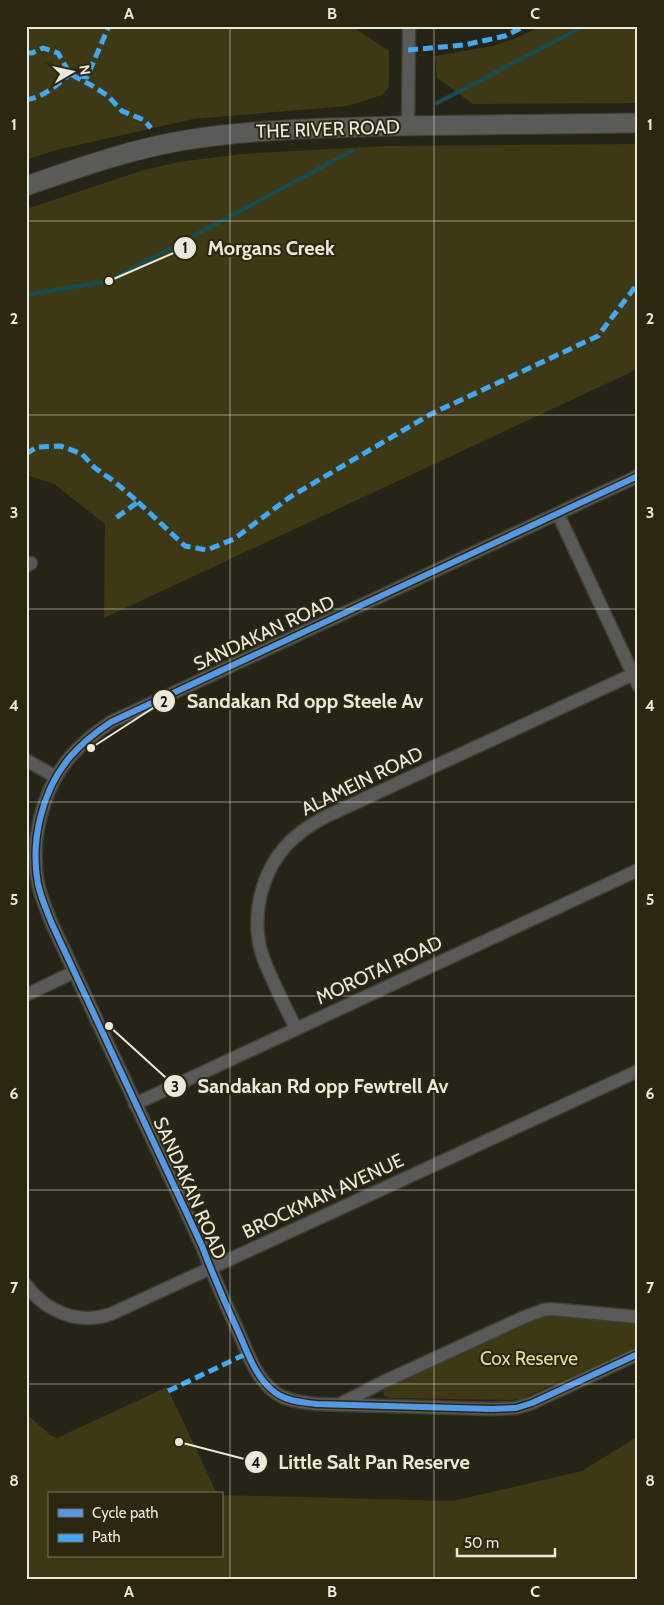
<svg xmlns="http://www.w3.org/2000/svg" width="664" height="1605" font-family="Cabin,sans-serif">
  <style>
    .green { fill: #3f3815 }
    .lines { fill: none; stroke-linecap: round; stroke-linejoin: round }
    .stream { stroke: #154e52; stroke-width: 4 }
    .street-casing { stroke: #403e34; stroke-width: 15 }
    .secondary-casing { stroke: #403e34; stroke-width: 21 }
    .street { stroke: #595a58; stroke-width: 12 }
    .secondary { stroke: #5a5b58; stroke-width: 19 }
    .quiet { stroke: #3fa9f5; stroke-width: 5; stroke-dasharray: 10 5; stroke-linecap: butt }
    .cycleway-casing { stroke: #2c2711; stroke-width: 9 }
    .cycleway { stroke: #5399e6; stroke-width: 6 }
    .grid { fill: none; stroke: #ece9db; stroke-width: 1; stroke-opacity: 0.55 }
    .labels { text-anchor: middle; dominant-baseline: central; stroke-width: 4; stroke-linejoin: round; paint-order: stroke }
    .street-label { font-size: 19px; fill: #ece9db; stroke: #2c2711 }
    .park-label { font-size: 19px; fill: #eada93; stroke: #2c2711 }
    .leader { fill: none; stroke: #ece9db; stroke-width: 2 }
    .callout-dot { fill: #ece9db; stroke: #2c2711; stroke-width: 2 }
    .mark-label { font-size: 15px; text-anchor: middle; font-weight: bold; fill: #111 }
    .callout-label { font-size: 20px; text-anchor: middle; font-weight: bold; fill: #ece9db; stroke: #2c2711; stroke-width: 4; stroke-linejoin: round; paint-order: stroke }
    .neatline { fill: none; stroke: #ece9db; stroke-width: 2 }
    .grid-label { font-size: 16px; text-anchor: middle; font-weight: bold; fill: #ece9db }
  </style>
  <rect width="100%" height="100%" fill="#262317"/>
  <!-- green -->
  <g class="green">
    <polygon points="26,26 352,26 389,51 389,87 382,95 347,106 193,119 52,151 26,160"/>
    <polygon points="541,26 638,26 638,103 473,104 437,78 435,56 493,46 514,39"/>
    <polygon points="638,144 638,369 104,618 105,524 54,484 26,475 26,209 144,170 179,162 242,154 385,146"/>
    <polygon points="550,1315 638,1323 638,1346 521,1399 510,1400 391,1398 384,1396 383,1391 384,1388 532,1320"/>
    <polygon points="167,1387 217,1494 49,1494 49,1556 221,1556 221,1495 453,1501 582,1471 638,1436 638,1579 26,1579 26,1413 50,1435 57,1438"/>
  </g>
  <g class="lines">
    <!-- stream -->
    <g class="stream">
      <polyline points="437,103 584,26"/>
      <polyline points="26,295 109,281 352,151"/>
    </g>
    <defs>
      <g id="street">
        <polyline points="408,126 409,26"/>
        <path d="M638 476 111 722C96 732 82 743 70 757 42 790 30 841 38 884 41 898 47 911 52 924L202 1246C213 1275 225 1303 238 1331 247 1351 255 1376 272 1390 284 1401 301 1402 316 1404L492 1409 516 1408 532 1403 638 1354"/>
        <polyline points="558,514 638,685"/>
        <polyline points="26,566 31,563"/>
        <polyline points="26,760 56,777"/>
        <polyline points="26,995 74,972"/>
        <path d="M296 1029C285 1006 273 983 264 960 250 923 259 878 284 848 296 834 311 824 327 816L638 672"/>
        <polyline points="135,1104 638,870"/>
        <path d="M26 1285C46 1312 79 1325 111 1314L638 1071"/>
        <polyline points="342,1403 381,1383 522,1318 543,1310 551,1309 638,1317"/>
      </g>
      <path id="secondary" d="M26 186C78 168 131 149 186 140 255 129 326 128 396 126 477 125 557 124 638 123"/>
    </defs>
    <!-- street casing -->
    <use href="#street" class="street-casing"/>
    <!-- secondary casing -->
    <use href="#secondary" class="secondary-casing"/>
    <!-- street -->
    <use href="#street" class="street"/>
    <!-- secondary -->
    <use href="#secondary" class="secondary"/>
    <!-- quiet -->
    <g class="quiet">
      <polyline points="408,50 464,45 505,36 525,26"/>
      <polyline points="26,53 32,53 43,48 58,53 70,74 91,85 108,96 122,111 144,120 151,128"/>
      <path d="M26 100C44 97 57 85 70 74L87 77 109 26"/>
      <polyline points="26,454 37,447 61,446 82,454 95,468 115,482 138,502 113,520"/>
      <polyline points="138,502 185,546 207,550 234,539 290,497 431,414 598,336 638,283"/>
      <polyline points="168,1391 248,1353"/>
    </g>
    <defs>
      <path id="cycleway" d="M638 476 111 722C96 732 82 743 70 757 42 790 30 841 38 884 41 898 47 911 52 924L202 1246C213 1275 225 1303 238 1331 247 1351 255 1376 272 1390 284 1401 301 1402 316 1404L492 1409 516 1408 532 1403 638 1354"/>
    </defs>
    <!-- cycleway casing -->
    <use href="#cycleway" class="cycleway-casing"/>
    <!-- cycleway -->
    <use href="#cycleway" class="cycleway"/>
  </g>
  <!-- grid -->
  <path class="grid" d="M230 26V1579M434 26V1579M26 221H638M26 415H638M26 609H638M26 802H638M26 996H638M26 1190H638M26 1384H638"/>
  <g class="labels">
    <!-- street labels -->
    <g class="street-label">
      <text transform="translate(328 129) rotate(-2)">THE RIVER ROAD</text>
      <text transform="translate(264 633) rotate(-25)">SANDAKAN ROAD</text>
      <text transform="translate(362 781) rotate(-26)">ALAMEIN ROAD</text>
      <text transform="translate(379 970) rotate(-25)">MOROTAI ROAD</text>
      <text transform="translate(190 1188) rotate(66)">SANDAKAN ROAD</text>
      <text transform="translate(323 1196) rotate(-25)">BROCKMAN AVENUE</text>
    </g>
    <!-- park labels -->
    <g class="park-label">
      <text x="529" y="1358">Cox Reserve</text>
    </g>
  </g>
  <!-- callouts -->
  <path class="leader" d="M109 281L185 248M91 748L164 701M109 1026L175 1086M179 1442L256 1462"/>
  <g class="callout-dot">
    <circle cx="109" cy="281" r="5"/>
    <circle cx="91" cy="748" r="5"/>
    <circle cx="109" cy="1026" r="5"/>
    <circle cx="179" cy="1442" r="5"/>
    <circle cx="185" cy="248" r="12"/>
    <circle cx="164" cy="701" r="12"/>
    <circle cx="175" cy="1086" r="12"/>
    <circle cx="256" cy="1462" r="12"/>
  </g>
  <g class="mark-label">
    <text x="185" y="253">1</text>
    <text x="164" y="707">2</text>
    <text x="175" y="1092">3</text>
    <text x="256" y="1468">4</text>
  </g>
  <g class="callout-label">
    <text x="271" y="255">Morgans Creek</text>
    <text x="305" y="708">Sandakan Rd opp Steele Av</text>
    <text x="323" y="1093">Sandakan Rd opp Fewtrell Av</text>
    <text x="374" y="1469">Little Salt Pan Reserve</text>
  </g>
  <!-- border -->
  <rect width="664" height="1605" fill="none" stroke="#2c2711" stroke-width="55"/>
  <!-- legend -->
  <rect x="48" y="1492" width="175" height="65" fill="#2c2711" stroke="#797562"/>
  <rect x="58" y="1509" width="25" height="8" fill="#5399e6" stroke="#797562"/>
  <text x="92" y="1518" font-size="15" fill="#ece9db">Cycle path</text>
  <rect x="58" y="1534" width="25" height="8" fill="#3fa9f5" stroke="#797562"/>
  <text x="92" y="1542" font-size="15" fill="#ece9db">Path</text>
  <!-- north arrow -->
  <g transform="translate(72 72) rotate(81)" stroke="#2c2711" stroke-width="4" paint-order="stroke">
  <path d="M0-4L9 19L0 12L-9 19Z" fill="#ece9db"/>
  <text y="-8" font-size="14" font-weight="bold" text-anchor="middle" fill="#ece9db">N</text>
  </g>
  <!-- scale -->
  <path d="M457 1548v8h98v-8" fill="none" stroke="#ece9db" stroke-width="2.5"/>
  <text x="464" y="1548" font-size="15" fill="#ece9db" stroke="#2c2711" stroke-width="4" paint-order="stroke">50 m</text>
  <rect x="28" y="28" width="608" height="1550" class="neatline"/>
  <g class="grid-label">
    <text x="129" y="19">A</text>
    <text x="332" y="19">B</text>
    <text x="535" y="19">C</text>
    <text x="14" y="130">1</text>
    <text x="650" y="130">1</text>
    <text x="14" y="324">2</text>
    <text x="650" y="324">2</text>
    <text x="14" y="518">3</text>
    <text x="650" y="518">3</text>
    <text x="14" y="711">4</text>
    <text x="650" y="711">4</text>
    <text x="14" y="905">5</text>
    <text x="650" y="905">5</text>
    <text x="14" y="1099">6</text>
    <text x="650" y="1099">6</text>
    <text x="14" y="1293">7</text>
    <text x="650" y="1293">7</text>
    <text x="14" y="1486">8</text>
    <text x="650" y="1486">8</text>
    <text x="129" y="1597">A</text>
    <text x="332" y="1597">B</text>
    <text x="535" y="1597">C</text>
  </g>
</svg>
